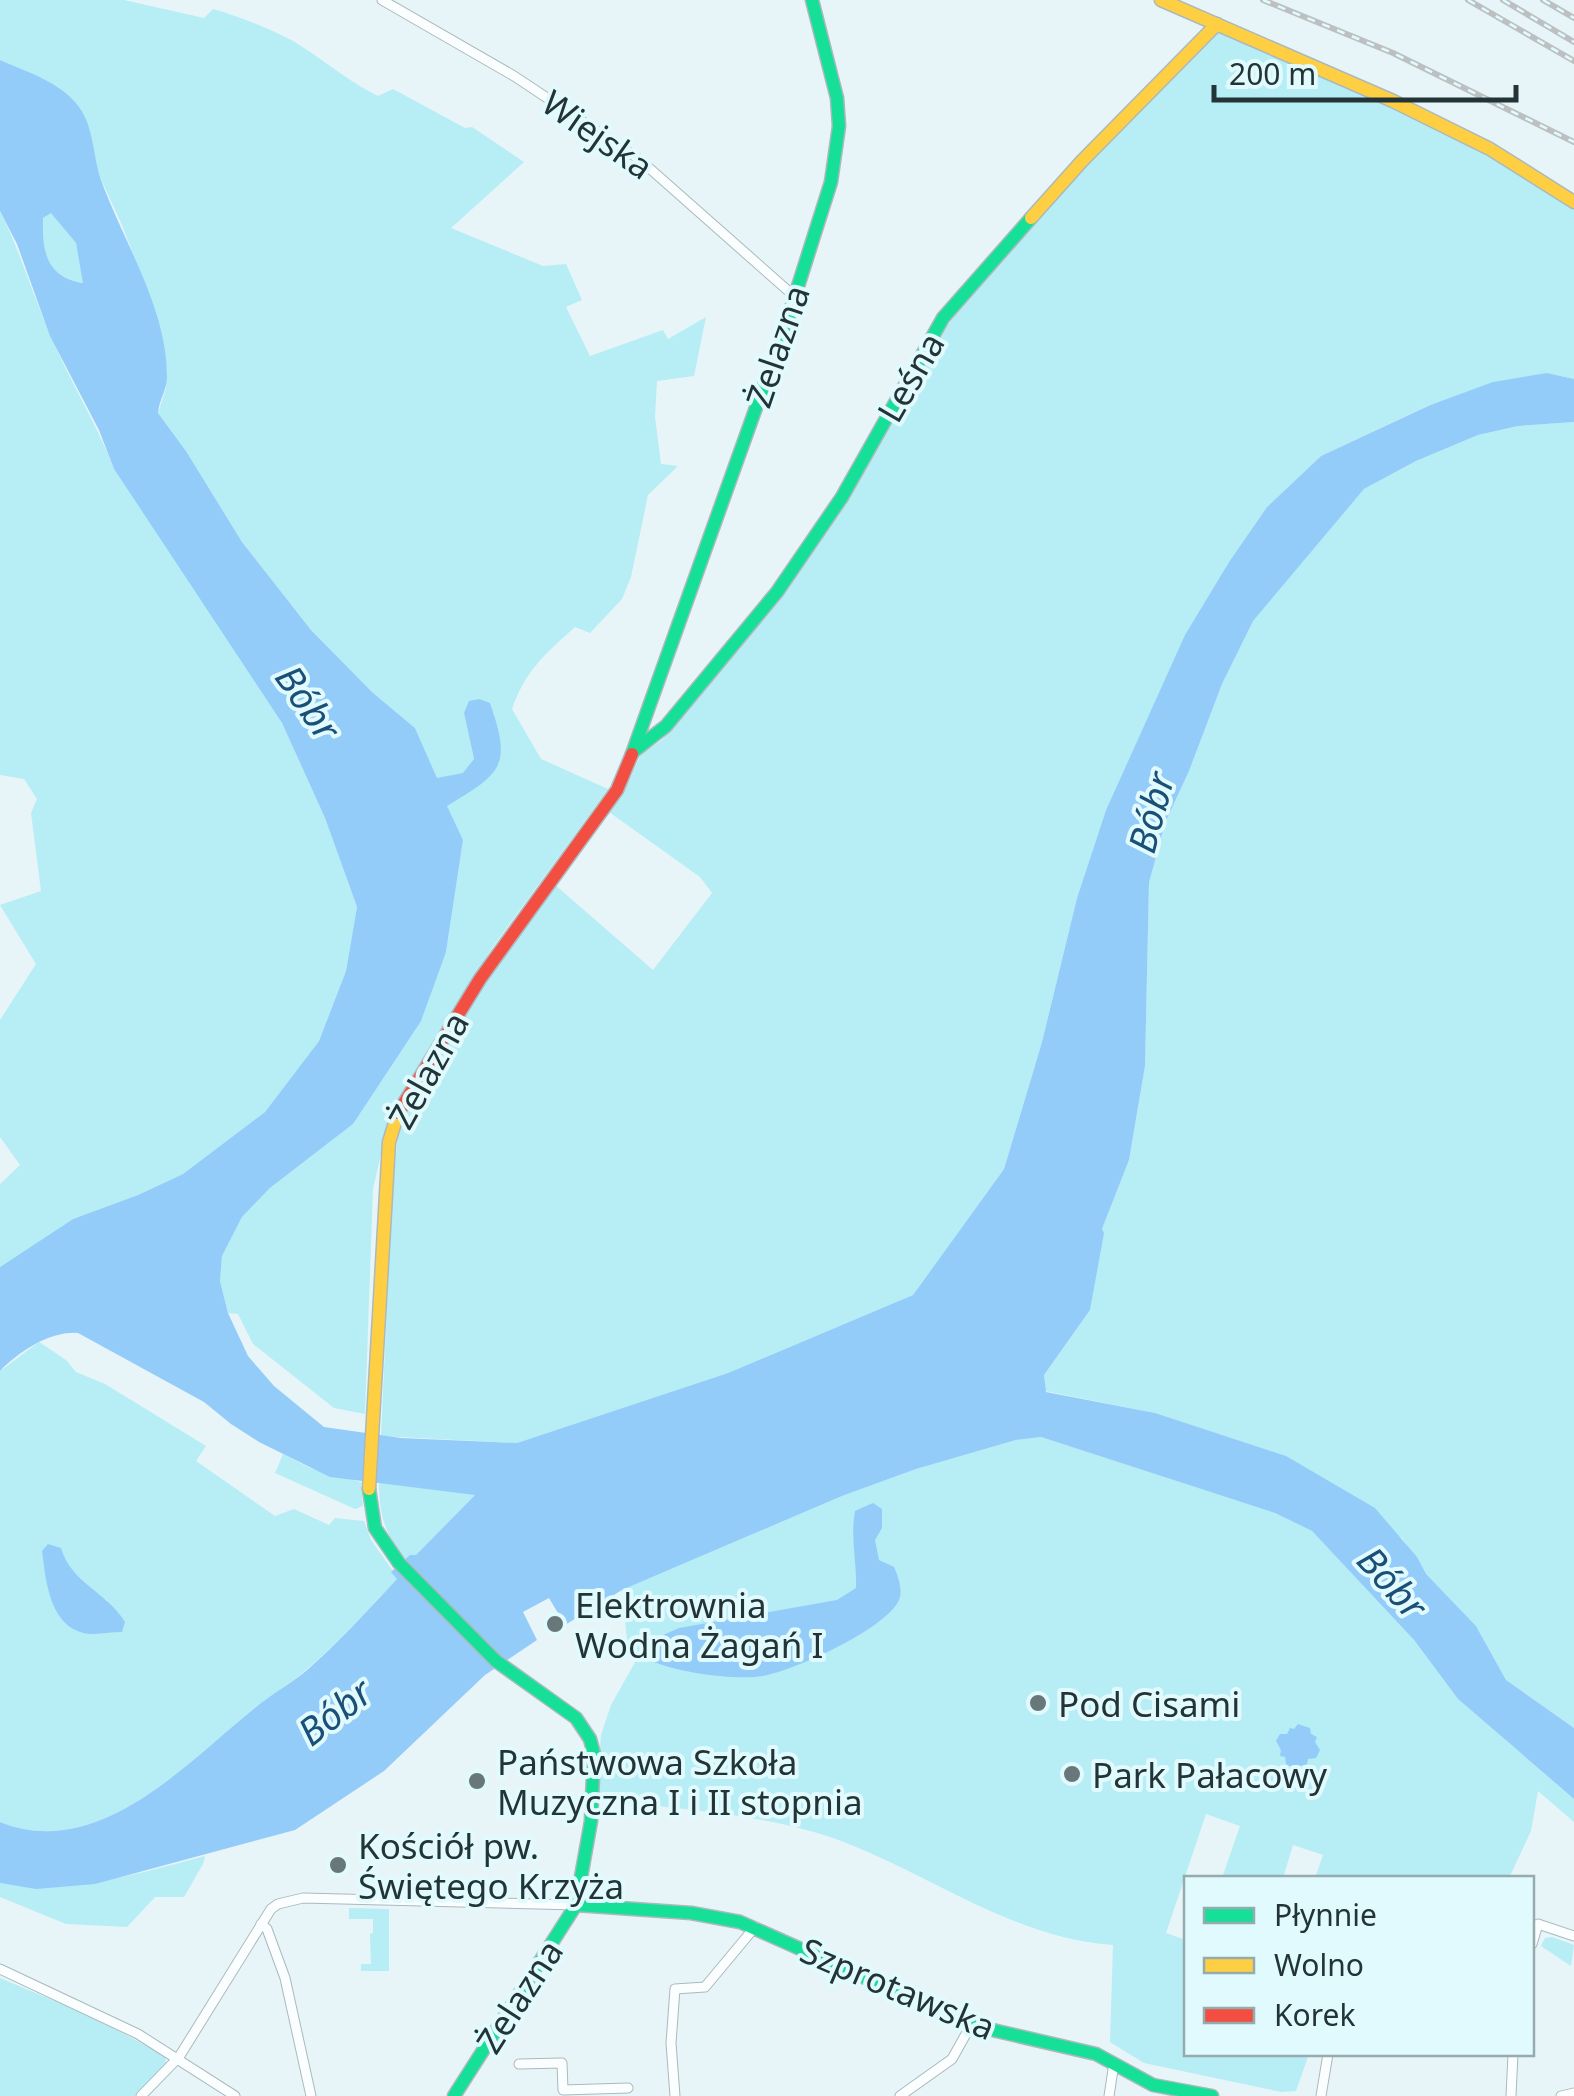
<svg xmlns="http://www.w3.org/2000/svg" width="1574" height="2096" font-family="'Noto Sans',sans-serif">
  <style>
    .green { fill: #b7edf5; fill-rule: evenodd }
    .water { fill: #94ccf9; fill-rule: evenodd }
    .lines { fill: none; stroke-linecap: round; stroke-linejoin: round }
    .street-casing { stroke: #abb9bc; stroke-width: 11 }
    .fast-casing { stroke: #abb9bc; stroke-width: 15 }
    .slow-casing { stroke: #abb9bc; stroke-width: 15 }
    .jam-casing { stroke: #abb9bc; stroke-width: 15 }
    .street { stroke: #fbfefe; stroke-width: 9 }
    .fast { stroke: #16e098; stroke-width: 12 }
    .slow { stroke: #ffcf43; stroke-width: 12 }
    .jam { stroke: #f24e42; stroke-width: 12 }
    .rail-casing { stroke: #bcc0c1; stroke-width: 6 }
    .rail { stroke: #e1fafe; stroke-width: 2.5; stroke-dasharray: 8; stroke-linecap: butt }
    .poi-dot { fill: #68787a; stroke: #e1fafe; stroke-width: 4 }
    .labels { text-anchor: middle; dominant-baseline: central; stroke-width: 8; stroke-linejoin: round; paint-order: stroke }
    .street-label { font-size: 35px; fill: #233436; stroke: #e1fafe }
    .poi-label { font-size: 35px; fill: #233436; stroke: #e1fafe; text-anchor: start }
    .water-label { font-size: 38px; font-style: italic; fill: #1a4f77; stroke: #e1fafe }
  </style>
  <rect width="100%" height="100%" fill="#e7f5f8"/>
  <!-- green -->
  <g class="green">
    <path d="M0 0H124L204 18 213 9C241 17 268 28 293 41 322 58 347 81 378 96L393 89 465 128 472 127 524 162 451 228 543 266 566 264 582 300 566 307 590 356 663 330 668 339 706 317 694 376 657 381 655 417 661 464 678 466 648 495 631 577 622 599 590 633 575 627C545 654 525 671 512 709L541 759 608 789 492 948 391 1110 373 1189 365 1414 334 1408 253 1344 238 1314 228 1313 220 1281 222 1256 242 1217 270 1188 353 1124 446 952 463 840 446 806 484 781 494 714 490 703 464 713 474 759 464 773 437 779 415 728 372 692 311 630 242 542 186 451 158 413 166 388 167 372 155 311 122 225 59 88 0 60Z"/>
    <polygon points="1218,33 1383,103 1489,156 1574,207 1574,379 1547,373 1427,406 1321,456 1267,507 1229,562 1185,636 1106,810 1077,898 1042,1042 1004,1169 913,1295 728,1373 517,1443 381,1436 392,1197 398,1134 406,1110 429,1066 484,979 554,884 653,970 712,893 700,877 609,812 629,781 641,754 662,740 839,514 943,331 972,293 1064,190"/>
    <path d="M0 211C20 251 32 293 50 334 69 380 96 422 114 469L282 723 325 818 357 907 346 971 319 1041 265 1112 183 1174 138 1195 73 1219 0 1267V1184L20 1165 0 1137V1020L36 964 0 905 41 891 31 813 37 799 24 779 0 775Z"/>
    <path d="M51 212 76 243 84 283C46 277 42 252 43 218Z"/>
    <polygon points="1574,422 1574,1728 1506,1680 1476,1626 1425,1574 1402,1538 1155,1413 1045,1391 1044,1375 1090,1310 1102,1229 1129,1160 1145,1066 1149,883 1165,823 1189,771 1222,684 1253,620 1364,489 1416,461 1478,435 1518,426"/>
    <path d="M39 1342 66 1360 76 1372 105 1384 206 1446 196 1461 275 1516 294 1509 329 1525 335 1518 364 1521 371 1540 398 1578C368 1609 339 1642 306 1670 291 1683 273 1694 257 1706 187 1762 99 1862 0 1822V1371ZM65 1563 91 1590 108 1601 49 1594Z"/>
    <path d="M1041 1437 1275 1513 1312 1531 1414 1640 1458 1699 1574 1799V1822L1538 1791 1531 1831 1509 1878H1315L1323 1855 1293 1845 1283 1878H1222L1240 1826 1206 1814 1166 1933 1186 1940V2054H1309L1296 2091 1281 2092 1144 2063 1110 2042 1113 1945C1013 1938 935 1877 844 1842 771 1814 674 1808 596 1800L601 1735 611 1705 638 1657 628 1649 622 1590 842 1496 916 1469 1016 1440Z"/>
    <polygon points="283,1454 310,1468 361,1482 363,1506 355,1509 275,1473"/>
    <path d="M379 1483 476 1494 416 1555 406 1559C385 1536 379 1514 379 1483Z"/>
    <path d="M205 1856 203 1864 184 1897H155L127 1927 66 1924 0 1897V1883C72 1894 136 1874 205 1856Z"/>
    <polygon points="349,1908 389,1909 389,1971 361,1971 361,1964 371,1964 370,1934 373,1933 373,1919 349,1919"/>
    <polygon points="1552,1937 1574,1945 1571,1966 1541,1946 1545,1938"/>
    <polygon points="0,1978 93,2017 165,2056 166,2063 135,2096 0,2096"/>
  </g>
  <!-- water -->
  <g class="water">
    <path d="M0 60C27 72 61 82 79 107 94 127 93 157 101 180 124 243 167 308 167 377 167 390 159 400 158 413L186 451 242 542 311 630 372 692 415 728 437 778 463 773 474 759 464 713 469 701 479 699 490 703C512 766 502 773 447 806L463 840 446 952 421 1021 353 1124 270 1188 242 1217 222 1256 220 1281 228 1313 248 1356 274 1386 324 1427 401 1438 517 1443 728 1373 913 1295 1004 1169 1042 1042 1077 898 1106 810 1185 635 1229 562 1267 507 1321 456 1428 406 1493 382 1547 373 1574 379V422L1518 426 1478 435 1416 461 1364 489 1253 621 1222 684 1189 771 1165 823 1149 883 1145 1066 1129 1160 1102 1229 1104 1233 1090 1310 1044 1375 1046 1392 1155 1413 1286 1456 1375 1508 1417 1557 1426 1574 1476 1626 1506 1680 1574 1728V1799L1458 1699 1414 1640 1312 1531 1275 1513 1041 1437 1016 1440 916 1469 842 1496 622 1590 565 1625 549 1598 523 1612 537 1640 485 1675 384 1771 295 1830 95 1884 36 1889 0 1883V1822C99 1862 187 1762 256 1707 272 1694 290 1684 306 1671 338 1643 368 1610 397 1579L391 1572 410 1555H416L475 1495 330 1477 259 1442 231 1424 204 1402 78 1333C50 1331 20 1351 0 1371V1267L73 1219 138 1195 183 1174 265 1112 319 1041 346 971 357 907 325 818 282 723 114 469 99 430 50 336 17 244 0 211ZM51 213 76 243 83 283C46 277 42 251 43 218Z"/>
    <path d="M873 1503 882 1509V1528L875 1540 879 1560 894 1567C898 1576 902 1588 900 1597 894 1626 785 1676 755 1677 726 1679 676 1672 649 1660L646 1649 651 1637 654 1639 679 1628 837 1600 856 1588C857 1562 850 1537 855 1511Z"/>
    <path d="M48 1544 61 1548C71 1583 107 1592 125 1622L122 1632C112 1632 100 1634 90 1634 50 1630 46 1582 42 1551Z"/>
    <polygon points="1298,1724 1310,1728 1311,1734 1317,1737 1315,1742 1320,1750 1316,1758 1308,1759 1307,1764 1293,1768 1286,1764 1285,1757 1280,1756 1281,1750 1276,1741 1280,1734 1287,1734 1290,1728 1294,1729"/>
  </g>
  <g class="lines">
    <defs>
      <g id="street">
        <polyline points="382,0 514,76 639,159 794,296"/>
        <polyline points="261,1924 267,1929 285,1978 311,2096"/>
        <polyline points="1532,1944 1538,1924 1574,1936"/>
        <polyline points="0,1969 138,2034 235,2096"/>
        <polyline points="519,2064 562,2063 563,2090 628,2088"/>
        <polyline points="141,2096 179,2057 271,1909 278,1904 303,1898 576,1905"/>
        <polyline points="675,2096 671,2043 675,1989 705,1987 755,1927"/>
        <polyline points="900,2096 952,2059 971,2025"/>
        <polyline points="1109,2096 1114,2063"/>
        <polyline points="1321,2096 1328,2054"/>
        <polyline points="1511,2096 1513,2054"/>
        <polyline points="1561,2096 1574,2093"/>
      </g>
      <g id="fast">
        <polyline points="634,751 666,726 777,592 842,497 943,318 1031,218"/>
        <polyline points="632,754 787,321 831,182 839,126 837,98 812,0"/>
        <polyline points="369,1489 375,1528 399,1563 496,1661 576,1718 590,1739 594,1754 591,1821 576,1905 454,2096"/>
        <polyline points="576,1905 691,1913 740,1922 971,2025 1096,2054 1153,2085 1212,2096"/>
      </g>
      <g id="slow">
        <polyline points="1161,0 1393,101 1490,149 1574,202"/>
        <polyline points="1031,218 1082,161 1217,24"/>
        <polyline points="369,1489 389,1142 398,1113"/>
      </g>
      <polyline id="jam" points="398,1113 480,979 617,790 632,754"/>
    </defs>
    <!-- street casing -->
    <use href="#street" class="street-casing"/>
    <!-- fast casing -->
    <use href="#fast" class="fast-casing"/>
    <!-- slow casing -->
    <use href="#slow" class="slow-casing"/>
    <!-- jam casing -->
    <use href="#jam" class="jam-casing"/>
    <!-- street -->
    <use href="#street" class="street"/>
    <!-- fast -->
    <use href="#fast" class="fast"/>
    <!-- slow -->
    <use href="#slow" class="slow"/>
    <!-- jam -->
    <use href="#jam" class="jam"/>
    <defs>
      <g id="rail">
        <polyline points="1263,0 1393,53 1574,142"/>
        <polyline points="1468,0 1574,61"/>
        <polyline points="1503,0 1574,42"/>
        <polyline points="1543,0 1574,18"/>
      </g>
    </defs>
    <!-- rail casing -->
    <use href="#rail" class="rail-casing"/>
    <!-- rail -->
    <use href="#rail" class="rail"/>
  </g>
  <!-- markers -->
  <g class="poi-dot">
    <circle cx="555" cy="1624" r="10"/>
    <circle cx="1038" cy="1703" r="10"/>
    <circle cx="1072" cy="1774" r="10"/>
    <circle cx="477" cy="1781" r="10"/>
    <circle cx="338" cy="1865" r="10"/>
  </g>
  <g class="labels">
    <!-- street labels -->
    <g class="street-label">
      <text transform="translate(598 134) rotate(35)">Wiejska</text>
      <text transform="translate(777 346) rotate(-71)">Żelazna</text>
      <text transform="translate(910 377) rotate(-60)">Leśna</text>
      <text transform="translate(428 1070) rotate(-61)">Żelazna</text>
      <text transform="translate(898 1988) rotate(23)">Szprotawska</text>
      <text transform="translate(519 1996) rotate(-57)">Żelazna</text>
    </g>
    <!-- poi labels -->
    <g class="poi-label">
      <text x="575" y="1604">Elektrownia<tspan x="575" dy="40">Wodna Żagań I</tspan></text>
      <text x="1058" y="1703">Pod Cisami</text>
      <text x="497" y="1761">Państwowa Szkoła<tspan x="497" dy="40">Muzyczna I i II stopnia</tspan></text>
      <text x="1092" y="1774">Park Pałacowy</text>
      <text x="358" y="1845">Kościół pw.<tspan x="358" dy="40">Świętego Krzyża</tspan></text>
    </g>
    <!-- water labels -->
    <g class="water-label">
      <text transform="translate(309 702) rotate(55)">Bóbr</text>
      <text transform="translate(1150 812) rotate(-75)">Bóbr</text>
      <text transform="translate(1393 1582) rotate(48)">Bóbr</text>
      <text transform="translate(334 1711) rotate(-38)">Bóbr</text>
    </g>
  </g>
  <!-- legend -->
  <rect x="1184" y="1876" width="350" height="180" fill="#e1fafe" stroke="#95abae" stroke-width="2.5"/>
  <rect x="1204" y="1908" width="50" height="15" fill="#16e098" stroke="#95abae" stroke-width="2.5"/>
  <text x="1274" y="1926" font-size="30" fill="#233436">Płynnie</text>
  <rect x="1204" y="1958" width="50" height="15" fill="#ffcf43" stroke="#95abae" stroke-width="2.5"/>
  <text x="1274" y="1976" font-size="30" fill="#233436">Wolno</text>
  <rect x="1204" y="2008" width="50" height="15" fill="#f24e42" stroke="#95abae" stroke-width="2.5"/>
  <text x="1274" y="2026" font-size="30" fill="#233436">Korek</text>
  <!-- scale -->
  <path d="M1214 85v15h302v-15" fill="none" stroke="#233436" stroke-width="5"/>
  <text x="1229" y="85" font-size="30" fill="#233436" stroke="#e1fafe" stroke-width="8" paint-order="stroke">200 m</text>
</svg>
